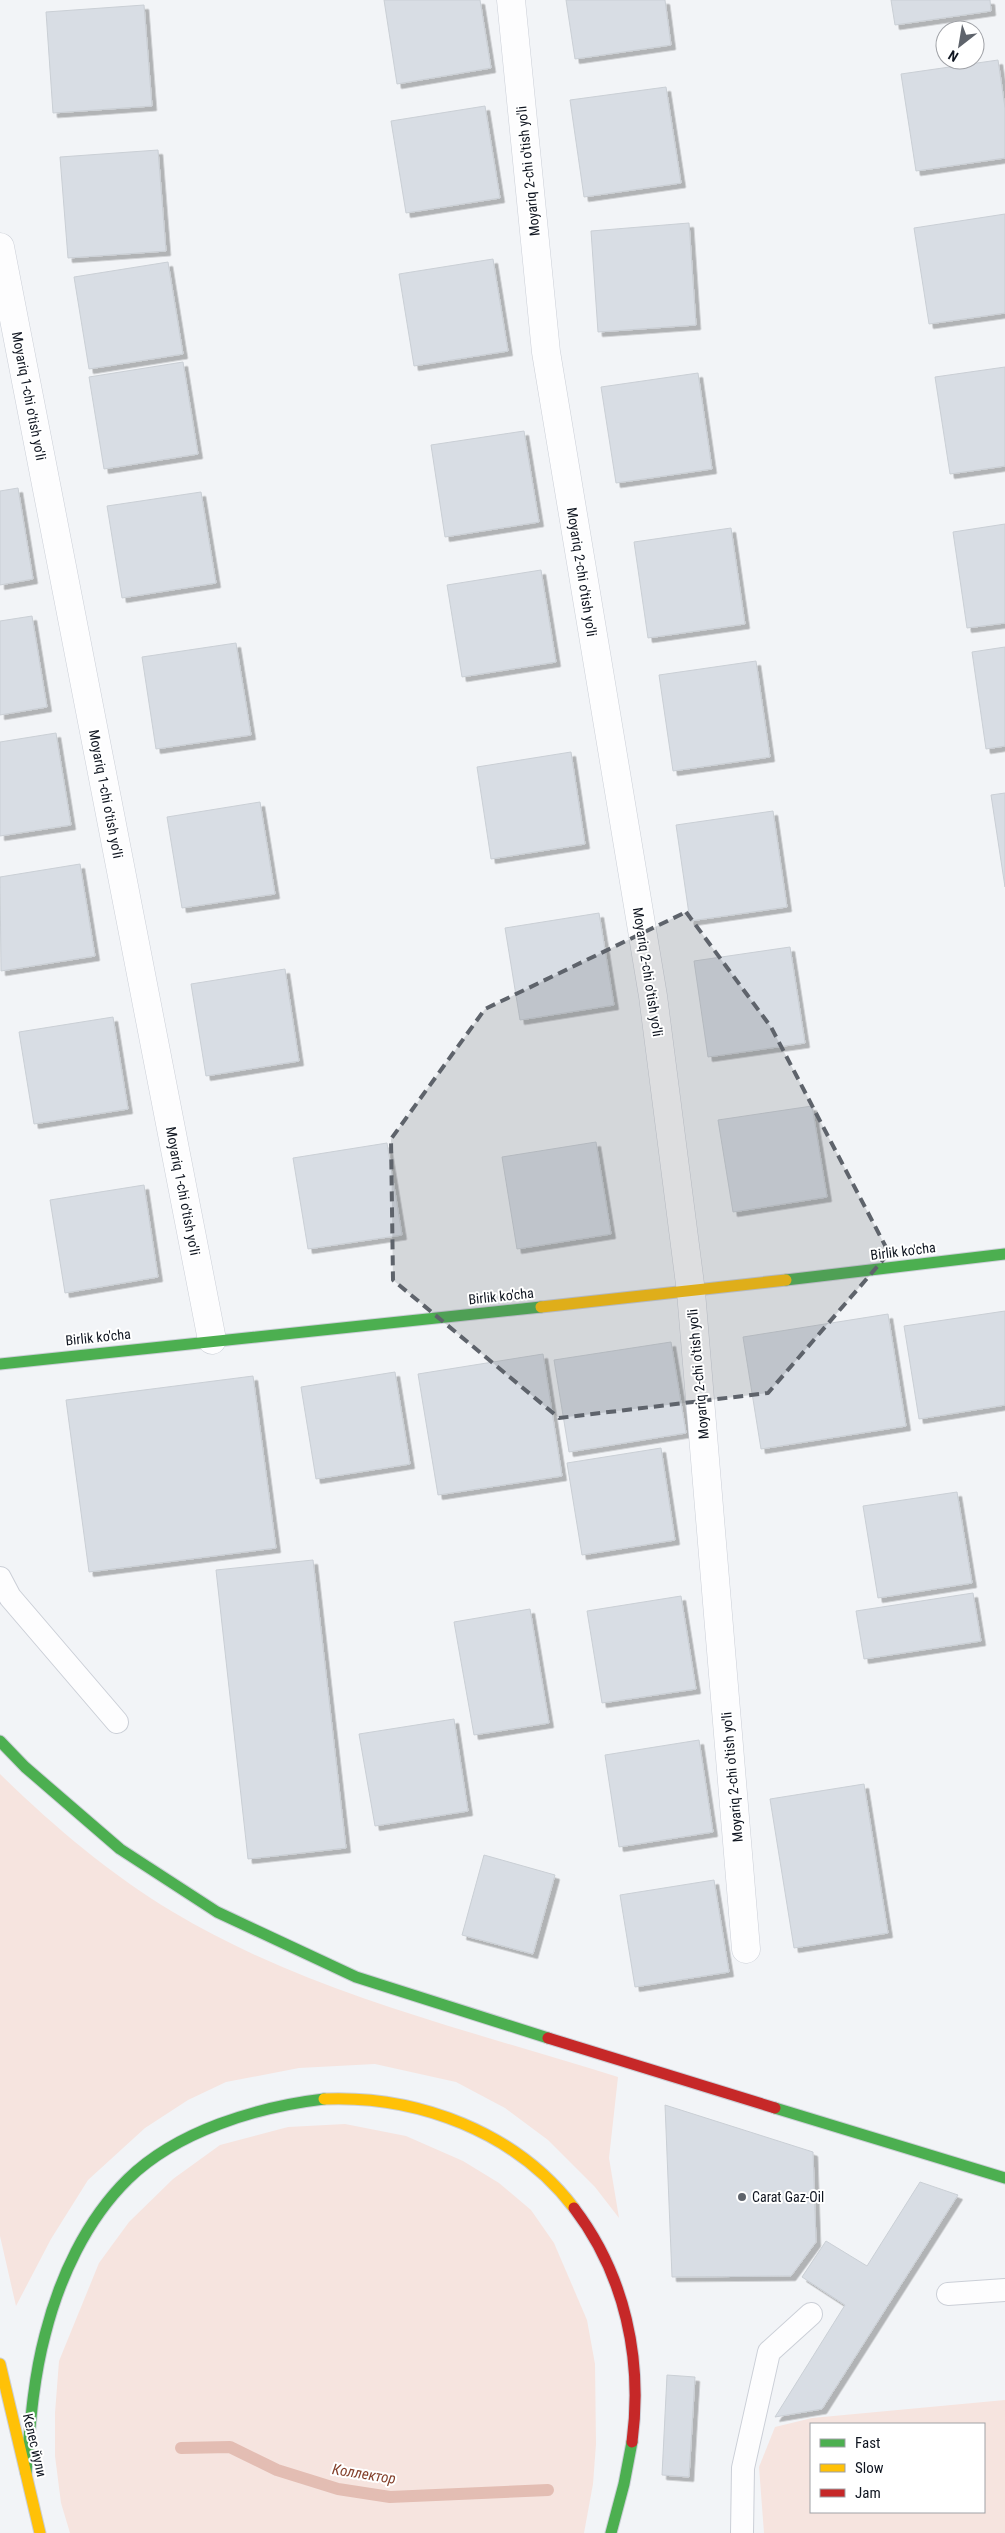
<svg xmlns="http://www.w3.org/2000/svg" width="1005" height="2533" font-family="'Roboto Condensed',sans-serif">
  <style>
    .green { fill: #f6e4df; fill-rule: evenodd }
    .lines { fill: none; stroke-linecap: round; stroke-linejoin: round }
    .stream { stroke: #e3bdb3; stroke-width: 12 }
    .building { fill: #d8dde4; stroke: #cacfd5; filter: url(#shadow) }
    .lane-casing { stroke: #cbcfd7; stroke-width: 24 }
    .street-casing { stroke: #cbcfd7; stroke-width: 29 }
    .fast-casing { stroke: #cbcfd7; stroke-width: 13 }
    .slow-casing { stroke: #cbcfd7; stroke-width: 13 }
    .jam-casing { stroke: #cbcfd7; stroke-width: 13 }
    .lane { stroke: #fdfdfe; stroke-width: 22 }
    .street { stroke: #fdfdfe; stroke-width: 28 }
    .fast { stroke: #4caf50; stroke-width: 11 }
    .slow { stroke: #ffc107; stroke-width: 11 }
    .jam { stroke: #c62828; stroke-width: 11 }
    .marked { fill: #5e636b; fill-opacity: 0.2; stroke: #5e636b; stroke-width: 4; stroke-dasharray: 10 6; stroke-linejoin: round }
    .poi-dot { fill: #5e636b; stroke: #fff; stroke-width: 2 }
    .labels { text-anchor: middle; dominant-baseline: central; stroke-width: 4; stroke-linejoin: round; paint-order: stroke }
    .street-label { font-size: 14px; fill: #0f1520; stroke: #fff }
    .poi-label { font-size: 14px; fill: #0f1520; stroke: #fff; text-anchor: start }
    .water-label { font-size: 15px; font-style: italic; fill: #84412c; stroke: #fff }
  </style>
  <defs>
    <filter id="shadow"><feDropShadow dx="4.5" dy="4.5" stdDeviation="0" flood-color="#0004"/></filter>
  </defs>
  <rect width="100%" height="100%" fill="#f2f4f7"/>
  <!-- green -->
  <g class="green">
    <path d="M0 1774C52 1825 110 1874 173 1912 308 1993 469 2030 618 2077L609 2158 619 2218 595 2187 548 2140 505 2108 456 2082 375 2064 299 2068 226 2082 188 2100 145 2128 88 2180 51 2239 16 2306 0 2236Z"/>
    <polygon points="345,2124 406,2136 463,2161 499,2183 531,2210 554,2243 587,2320 595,2364 596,2444 593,2484 584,2533 70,2533 61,2503 55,2456 55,2413 59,2361 99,2263 129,2222 173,2179 220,2145 288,2127"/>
    <path d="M1005 2400V2533H764L759 2467 775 2427 812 2418ZM984 2424V2512H811V2424Z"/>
  </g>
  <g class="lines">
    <!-- stream -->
    <polyline class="stream" points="181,2448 230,2447 277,2470 338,2489 390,2497 548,2490"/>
  </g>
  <!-- building -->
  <g class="building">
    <polygon points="384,0 480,0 491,68 397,84"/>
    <polygon points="566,0 665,0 671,45 575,59"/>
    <polygon points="891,0 990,0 991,11 895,25"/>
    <polygon points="144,5 152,106 53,113 46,12"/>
    <polygon points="998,60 1005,108 1005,158 916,171 901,74"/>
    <polygon points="666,87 681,183 584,197 570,100"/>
    <polygon points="485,106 500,198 406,213 391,121"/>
    <polygon points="158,150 166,251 68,258 60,157"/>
    <polygon points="1005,214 1005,313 929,324 914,228"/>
    <polygon points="689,223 696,325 598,332 591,231"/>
    <polygon points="493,259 508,351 414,366 399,274"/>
    <polygon points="168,262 183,354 89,369 74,277"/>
    <polygon points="183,362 198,454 104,469 89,377"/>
    <polygon points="1005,367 1005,466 950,474 935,377"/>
    <polygon points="698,373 712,469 616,483 601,387"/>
    <polygon points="524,431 539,522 445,537 431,445"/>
    <polygon points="18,488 33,579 0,585 0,491"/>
    <polygon points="201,492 216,583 122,598 107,506"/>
    <polygon points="1005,524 1005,623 967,628 953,532"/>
    <polygon points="731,528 745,624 648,638 634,542"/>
    <polygon points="541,570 556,662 462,677 447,585"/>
    <polygon points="32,616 47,707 0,715 0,621"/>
    <polygon points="236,643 251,735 156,749 142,657"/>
    <polygon points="1005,647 1005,746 986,749 972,652"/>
    <polygon points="756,661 770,757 673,771 659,675"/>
    <polygon points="56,733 71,825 0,836 0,742"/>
    <polygon points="571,752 585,844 491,859 477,767"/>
    <polygon points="1005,793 1005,887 991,795"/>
    <polygon points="260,802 275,894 182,908 167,817"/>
    <polygon points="773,811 787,907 690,921 676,825"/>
    <polygon points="80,864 95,956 1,971 0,877"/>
    <polygon points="599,913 614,1005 520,1020 505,928"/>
    <polygon points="790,947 805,1043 708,1057 694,961"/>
    <polygon points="285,969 299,1061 206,1076 191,984"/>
    <polygon points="113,1017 128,1109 34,1124 19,1032"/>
    <polygon points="812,1106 827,1197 733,1212 718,1120"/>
    <polygon points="596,1142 611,1234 517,1249 502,1157"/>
    <polygon points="387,1143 402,1235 308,1249 293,1158"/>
    <polygon points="144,1185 158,1277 65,1293 50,1200"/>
    <polygon points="1005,1311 1005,1405 919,1419 904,1326"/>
    <polygon points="888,1314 906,1426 761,1449 743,1337"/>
    <polygon points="671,1342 686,1433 569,1452 554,1360"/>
    <polygon points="543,1354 562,1476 438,1495 418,1374"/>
    <polygon points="395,1372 410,1464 316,1479 301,1387"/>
    <polygon points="253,1376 276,1548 89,1572 66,1400"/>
    <polygon points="661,1448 675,1540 582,1555 567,1463"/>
    <polygon points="957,1492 972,1583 878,1598 863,1506"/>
    <polygon points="313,1560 346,1848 248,1859 216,1570"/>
    <polygon points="973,1593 981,1641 864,1659 856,1611"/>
    <polygon points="681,1596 696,1689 602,1703 587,1611"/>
    <polygon points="530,1609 549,1723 474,1735 454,1622"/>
    <polygon points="454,1719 468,1811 375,1826 359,1734"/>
    <polygon points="699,1740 713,1832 619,1847 605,1755"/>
    <polygon points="864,1784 888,1933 794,1948 770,1799"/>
    <polygon points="484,1855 555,1875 533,1954 462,1935"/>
    <polygon points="714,1880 729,1972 635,1987 620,1895"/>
    <polygon points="665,2105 813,2152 816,2242 791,2276 672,2277"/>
    <polygon points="920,2182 958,2195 822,2409 775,2417 845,2305 802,2277 826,2241 867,2266"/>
    <polygon points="667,2375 695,2377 689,2477 662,2475"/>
  </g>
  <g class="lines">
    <defs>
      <g id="lane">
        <polyline points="0,1578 10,1597 117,1722"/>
        <polyline points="948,2294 1005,2290"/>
        <polyline points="742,2533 743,2468 769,2352 811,2314"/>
      </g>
      <g id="street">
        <polyline points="511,0 546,352 653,996 691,1292 746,1949"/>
        <polyline points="0,247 212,1340"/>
      </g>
      <g id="fast">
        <polyline points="786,1280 1005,1254"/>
        <polyline points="0,1364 541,1307"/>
        <polyline points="0,1741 25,1767 120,1849 217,1912 356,1977 548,2038"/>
        <polyline points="775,2108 1005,2178"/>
        <path d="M26 2473C30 2427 33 2380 45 2335 59 2279 86 2220 128 2179 177 2131 257 2107 324 2099"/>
        <polyline points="611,2533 624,2484 632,2442"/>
      </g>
      <g id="slow">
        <polyline points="541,1307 786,1280"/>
        <path d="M324 2099C418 2095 516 2132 574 2208"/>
        <polyline points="0,2364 40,2533"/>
      </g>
      <g id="jam">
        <polyline points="548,2038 775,2108"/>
        <path d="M574 2208C625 2275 643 2359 632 2442"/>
      </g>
    </defs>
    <!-- lane casing -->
    <use href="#lane" class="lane-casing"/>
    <!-- street casing -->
    <use href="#street" class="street-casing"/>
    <!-- fast casing -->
    <use href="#fast" class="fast-casing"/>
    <!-- slow casing -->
    <use href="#slow" class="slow-casing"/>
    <!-- jam casing -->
    <use href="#jam" class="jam-casing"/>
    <!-- lane -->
    <use href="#lane" class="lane"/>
    <!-- street -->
    <use href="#street" class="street"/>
    <!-- fast -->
    <use href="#fast" class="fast"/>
    <!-- slow -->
    <use href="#slow" class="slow"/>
    <!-- jam -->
    <use href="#jam" class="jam"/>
  </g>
  <!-- marked area -->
  <path class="marked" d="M686 912 771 1027 889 1253 768 1393 559 1418 393 1280 391 1139 485 1009Z"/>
  <!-- markers -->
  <circle class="poi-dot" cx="742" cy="2197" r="5"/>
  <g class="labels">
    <!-- street labels -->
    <g class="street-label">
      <text transform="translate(528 171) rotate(-96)">Moyariq 2-chi o'tish yo'li</text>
      <text transform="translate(29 396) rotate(79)">Moyariq 1-chi o'tish yo'li</text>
      <text transform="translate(582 572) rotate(81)">Moyariq 2-chi o'tish yo'li</text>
      <text transform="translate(106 794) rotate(79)">Moyariq 1-chi o'tish yo'li</text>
      <text transform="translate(648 972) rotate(81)">Moyariq 2-chi o'tish yo'li</text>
      <text transform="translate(183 1191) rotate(79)">Moyariq 1-chi o'tish yo'li</text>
      <text transform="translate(903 1251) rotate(-7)">Birlik ko'cha</text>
      <text transform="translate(501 1296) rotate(-6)">Birlik ko'cha</text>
      <text transform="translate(98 1337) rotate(-6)">Birlik ko'cha</text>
      <text transform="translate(698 1374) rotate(-95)">Moyariq 2-chi o'tish yo'li</text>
      <text transform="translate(732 1777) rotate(-95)">Moyariq 2-chi o'tish yo'li</text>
      <text transform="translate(35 2445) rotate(77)">Келес йули</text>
    </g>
    <!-- poi labels -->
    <g class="poi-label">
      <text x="752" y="2197">Carat Gaz-Oil</text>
    </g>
    <!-- water labels -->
    <g class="water-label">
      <text transform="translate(364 2474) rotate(9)">Коллектор</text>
    </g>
  </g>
  <!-- legend -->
  <rect x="810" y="2423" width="175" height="90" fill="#ffffff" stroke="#9fa1a6"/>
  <rect x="820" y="2439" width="25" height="8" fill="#4caf50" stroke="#9fa1a6"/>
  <text x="855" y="2448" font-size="15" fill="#0f1520">Fast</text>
  <rect x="820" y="2464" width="25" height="8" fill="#ffc107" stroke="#9fa1a6"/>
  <text x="855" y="2473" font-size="15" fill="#0f1520">Slow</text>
  <rect x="820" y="2489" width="25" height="8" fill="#c62828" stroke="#9fa1a6"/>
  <text x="855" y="2498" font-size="15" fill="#0f1520">Jam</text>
  <!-- north arrow -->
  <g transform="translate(960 45) rotate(211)"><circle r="24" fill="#ffffff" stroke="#9fa1a6"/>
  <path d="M0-4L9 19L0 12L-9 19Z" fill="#5e636b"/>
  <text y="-8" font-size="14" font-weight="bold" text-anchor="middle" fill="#0f1520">N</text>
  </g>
</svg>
